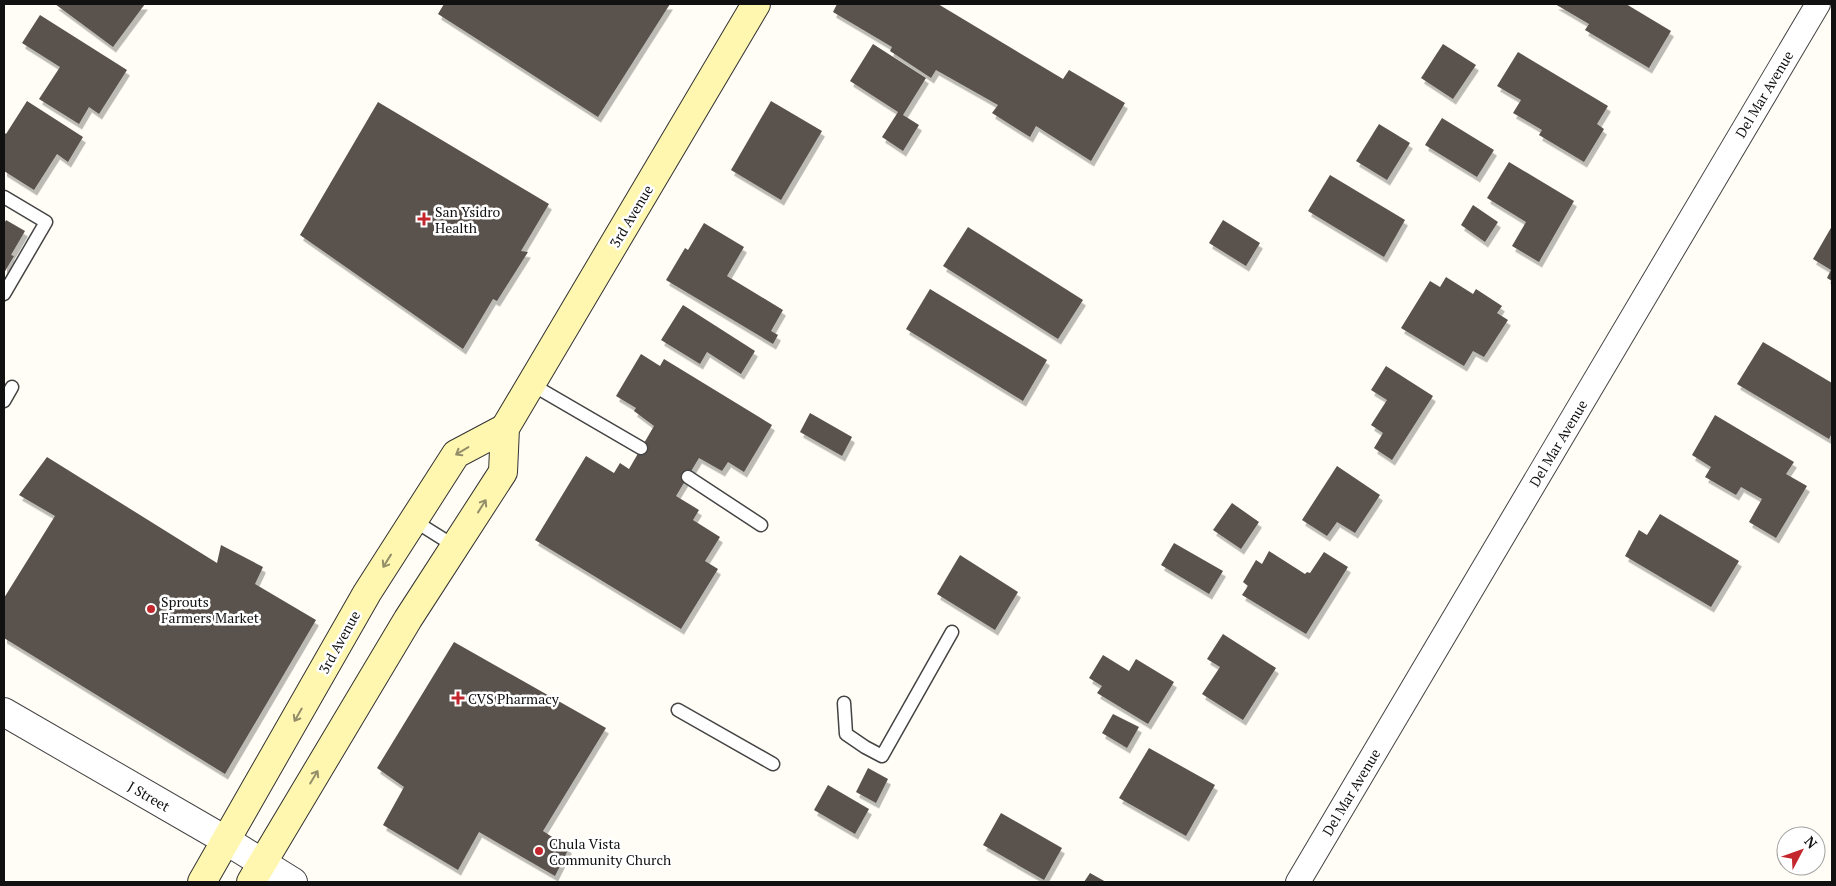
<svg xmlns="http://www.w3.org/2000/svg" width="1836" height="886" font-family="'PT Serif',serif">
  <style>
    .building { fill: #5a524d; filter: url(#shadow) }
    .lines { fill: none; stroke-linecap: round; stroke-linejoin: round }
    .service-casing { stroke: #444; stroke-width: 15 }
    .minor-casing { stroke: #444; stroke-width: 26 }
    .tertiary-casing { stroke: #444; stroke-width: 30 }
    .secondary-casing { stroke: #333; stroke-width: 30 }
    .service { stroke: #fff; stroke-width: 12 }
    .minor { stroke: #fff; stroke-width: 24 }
    .tertiary { stroke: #fff; stroke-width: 28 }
    .secondary { stroke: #fff6b0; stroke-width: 28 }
    .oneway { stroke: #948f68 }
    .poi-dot { fill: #c4262e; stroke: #fff; stroke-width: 2 }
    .labels { text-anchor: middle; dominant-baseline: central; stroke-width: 5; stroke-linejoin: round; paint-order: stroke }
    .street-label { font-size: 14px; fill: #111; stroke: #fff }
    .poi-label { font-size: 14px; fill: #111; stroke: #fff; text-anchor: start }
  </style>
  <defs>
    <filter id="shadow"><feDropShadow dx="3" dy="5.5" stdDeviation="0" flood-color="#0004"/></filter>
  </defs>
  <rect width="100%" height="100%" fill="#fffdf5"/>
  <!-- building -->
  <g class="building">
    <polygon points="55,4 145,4 113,47"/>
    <polygon points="444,4 670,4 598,117 438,14"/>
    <polygon points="837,4 938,4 1063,79 1069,70 1125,103 1091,161 1036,126 1030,137 992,113 998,105 936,70 931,78 890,51 892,47 833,12"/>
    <polygon points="1555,4 1626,4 1671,31 1649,68 1585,30 1589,24"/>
    <polygon points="40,15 127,70 99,114 89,107 79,124 39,99 60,67 22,43"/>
    <polygon points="873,44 926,78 903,115 919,125 903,151 882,137 898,112 850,81"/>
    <polygon points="1443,44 1476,65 1453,99 1421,78"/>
    <polygon points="1518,52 1608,106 1597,124 1604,129 1584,162 1539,135 1542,130 1513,113 1521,100 1497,86"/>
    <polygon points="27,101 83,137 68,162 57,154 34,190 4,171 4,132 6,134"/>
    <polygon points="771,101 822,131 781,200 731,170"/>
    <polygon points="378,102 549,204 521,251 528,252 497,301 493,299 463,349 300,235"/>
    <polygon points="1442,118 1494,150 1477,177 1425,145"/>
    <polygon points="1379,124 1410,143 1387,180 1356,161"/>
    <polygon points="1509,162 1574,201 1539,262 1512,246 1526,222 1487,198"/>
    <polygon points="1330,175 1405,220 1384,257 1308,211"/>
    <polygon points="1473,205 1498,222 1485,242 1461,225"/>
    <polygon points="6,220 25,231 11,255 14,256 4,273 4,224"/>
    <polygon points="1223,220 1260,243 1246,266 1209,243"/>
    <polygon points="704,223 744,247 727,276 783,310 771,331 778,335 773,344 666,280 685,248 688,250"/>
    <polygon points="1832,226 1832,281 1827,278 1831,270 1813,259"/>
    <polygon points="968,227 1083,300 1058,339 943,266"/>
    <polygon points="1446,277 1473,294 1476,289 1502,306 1497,313 1508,320 1484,357 1473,351 1464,366 1401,328 1430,281 1440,287"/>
    <polygon points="930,289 1047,360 1023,401 906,329"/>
    <polygon points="683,305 755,351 741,374 707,352 700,364 661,340"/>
    <polygon points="1763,342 1832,383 1832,433 1829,439 1737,384"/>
    <polygon points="641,354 660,366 664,359 772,425 744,472 728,462 722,471 699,458 676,496 699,510 693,520 720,537 705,561 718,569 681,629 535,540 586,456 614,473 620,463 629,469 654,426 634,411 636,408 616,396"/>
    <polygon points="1386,366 1433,396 1392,460 1374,448 1383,433 1371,425 1387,400 1371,390"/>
    <polygon points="810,413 852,437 842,456 800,432"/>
    <polygon points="1715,415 1794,462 1786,474 1807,486 1776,538 1749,522 1762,499 1741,487 1736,495 1705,477 1711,467 1692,455"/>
    <polygon points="47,457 217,563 221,545 263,567 255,584 316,620 225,774 4,638 4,598 55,516 19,495"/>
    <polygon points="1337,466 1380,495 1355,533 1337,522 1327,536 1302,520"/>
    <polygon points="1232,503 1259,522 1241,549 1213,530"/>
    <polygon points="1660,514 1739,561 1711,607 1625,556 1639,530 1647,535"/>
    <polygon points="1174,543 1223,571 1209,594 1161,565"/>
    <polygon points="1269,551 1305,574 1307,572 1310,573 1324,552 1348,567 1306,634 1242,595 1248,586 1243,582 1256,560 1262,564"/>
    <polygon points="960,555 1018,592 995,630 937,594"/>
    <polygon points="1223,634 1276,668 1243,720 1202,694 1220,667 1207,659"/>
    <polygon points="454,642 606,728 543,831 569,848 555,876 479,832 458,870 383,825 404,787 377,768"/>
    <polygon points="1103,655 1129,671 1136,659 1174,682 1148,724 1097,693 1102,686 1089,678"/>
    <polygon points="1113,714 1139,727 1127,748 1102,733"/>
    <polygon points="1149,748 1215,785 1186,836 1119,798"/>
    <polygon points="868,768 888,779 876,803 856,792"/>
    <polygon points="828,785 869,809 855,834 814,810"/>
    <polygon points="1001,813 1062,848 1044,880 983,845"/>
    <polygon points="1090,873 1106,882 1084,882"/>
  </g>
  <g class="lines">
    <defs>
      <g id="service">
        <polyline points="4,197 46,222 4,294"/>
        <polyline points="531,384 641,448"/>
        <polyline points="4,401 12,387"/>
        <polyline points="688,477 761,525"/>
        <polyline points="413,520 456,547"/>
        <polyline points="844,703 846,734 865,747 882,756 952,632"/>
        <polyline points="678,710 773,764"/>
      </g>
      <polyline id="minor" points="1298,882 1818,4"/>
      <polyline id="tertiary" points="4,712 227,841 293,882"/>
      <g id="secondary">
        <polyline points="202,882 367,593 456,454 505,428"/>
        <polyline points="251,882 408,619 503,472 505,428 756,4"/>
      </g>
    </defs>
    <!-- service casing -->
    <use href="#service" class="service-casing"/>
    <!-- minor casing -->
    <use href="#minor" class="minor-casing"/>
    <!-- tertiary casing -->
    <use href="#tertiary" class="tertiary-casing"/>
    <!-- secondary casing -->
    <use href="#secondary" class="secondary-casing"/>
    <!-- service -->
    <use href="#service" class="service"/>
    <!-- minor -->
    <use href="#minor" class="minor"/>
    <!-- tertiary -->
    <use href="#tertiary" class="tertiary"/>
    <!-- secondary -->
    <use href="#secondary" class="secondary"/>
  </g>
  <!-- one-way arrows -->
  <defs><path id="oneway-shaft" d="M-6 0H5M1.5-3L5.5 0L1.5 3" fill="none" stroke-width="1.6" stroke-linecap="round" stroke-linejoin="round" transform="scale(1.25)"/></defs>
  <g class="oneway">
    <use href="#oneway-shaft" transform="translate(462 451) rotate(149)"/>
    <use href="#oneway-shaft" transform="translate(482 506) rotate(-58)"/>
    <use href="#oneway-shaft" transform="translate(387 561) rotate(122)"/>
    <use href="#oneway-shaft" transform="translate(298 715) rotate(120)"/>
    <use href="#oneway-shaft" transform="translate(314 777) rotate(-59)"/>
  </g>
  <!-- markers -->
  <g class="poi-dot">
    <path d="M421.5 211.5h5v5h5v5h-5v5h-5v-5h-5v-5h5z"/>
    <circle cx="151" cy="609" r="5"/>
    <path d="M455.5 690.5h5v5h5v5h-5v5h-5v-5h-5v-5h5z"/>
    <circle cx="539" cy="851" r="5"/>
  </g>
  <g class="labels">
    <!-- street labels -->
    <g class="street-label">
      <text transform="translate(1764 94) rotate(-59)">Del Mar Avenue</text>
      <text transform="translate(631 216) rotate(-59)">3rd Avenue</text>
      <text transform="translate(1558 443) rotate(-59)">Del Mar Avenue</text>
      <text transform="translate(339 642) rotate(-61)">3rd Avenue</text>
      <text transform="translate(1351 792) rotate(-59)">Del Mar Avenue</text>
      <text transform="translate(149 796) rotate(30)">J Street</text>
    </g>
    <!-- poi labels -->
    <g class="poi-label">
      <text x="435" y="211">San Ysidro<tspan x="435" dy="16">Health</tspan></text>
      <text x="161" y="601">Sprouts<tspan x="161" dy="16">Farmers Market</tspan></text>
      <text x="468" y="698">CVS Pharmacy</text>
      <text x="549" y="843">Chula Vista<tspan x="549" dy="16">Community Church</tspan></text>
    </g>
  </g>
  <!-- border -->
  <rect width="1836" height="886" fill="none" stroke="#111111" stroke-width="10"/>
  <!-- north arrow -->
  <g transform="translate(1801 851) rotate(49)"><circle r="24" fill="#ffffff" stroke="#a0a0a0"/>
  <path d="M0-4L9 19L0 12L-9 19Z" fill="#c4262e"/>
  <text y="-8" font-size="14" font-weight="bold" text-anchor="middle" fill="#111111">N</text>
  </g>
</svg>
